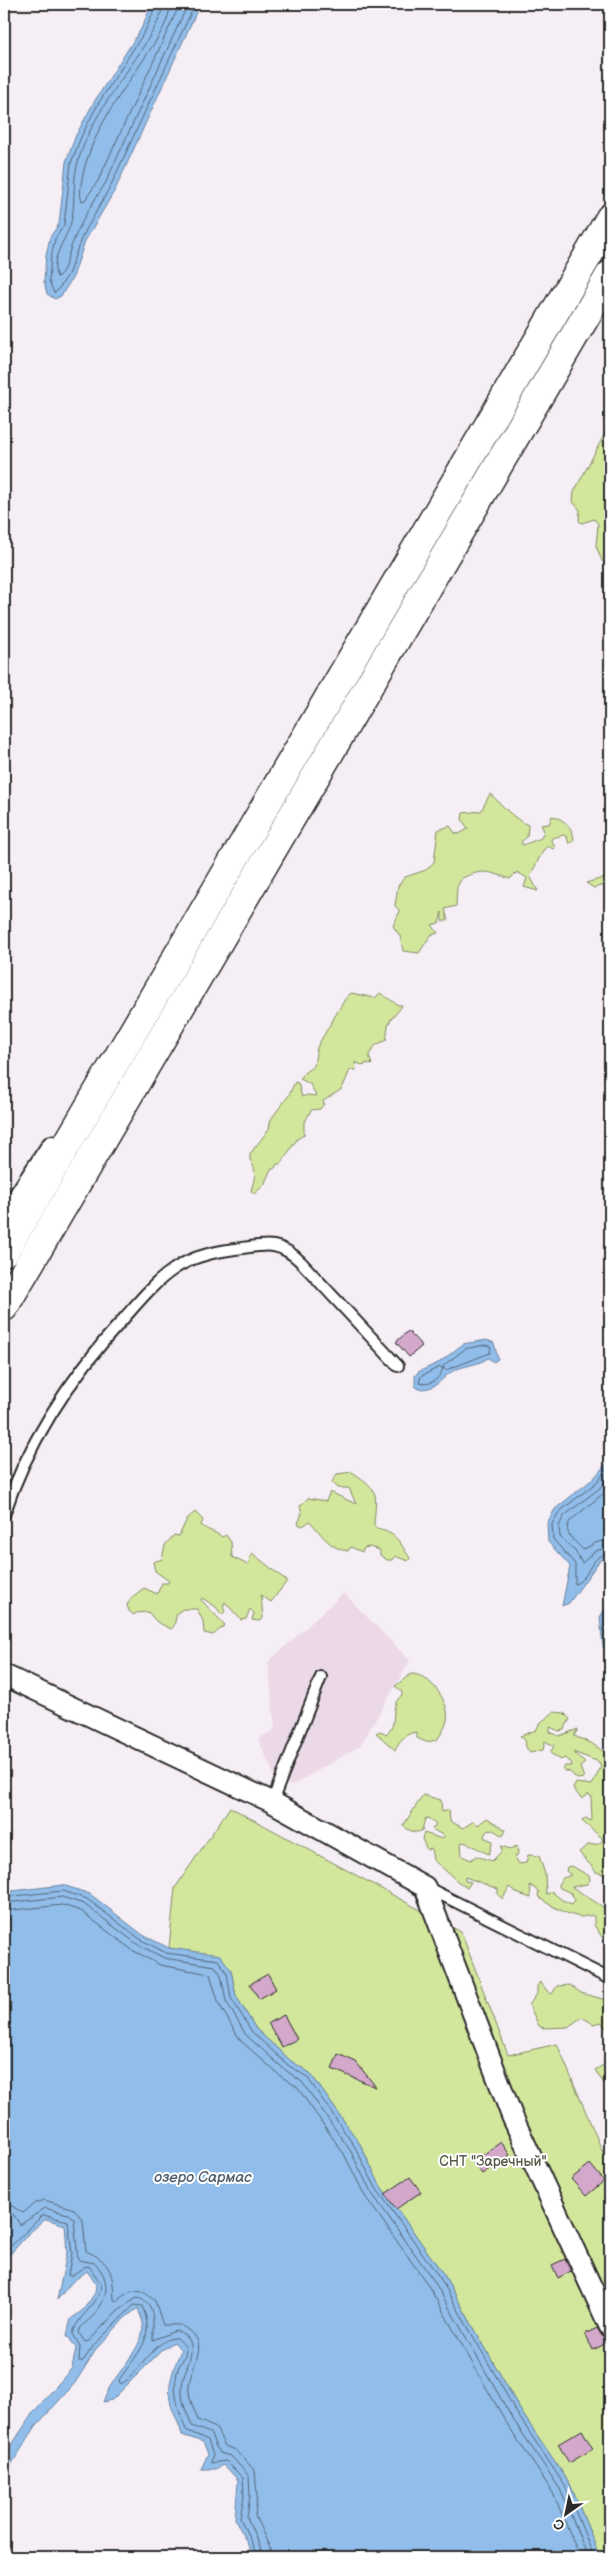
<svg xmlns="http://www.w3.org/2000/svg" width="614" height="2561" font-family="'Balsamiq Sans',sans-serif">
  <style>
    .built { fill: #ecd9e8 }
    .green { fill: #d3e79c; stroke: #7f8964 }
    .water { fill: #90bdea; stroke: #68839e }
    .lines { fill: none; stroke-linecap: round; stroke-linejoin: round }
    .shore { stroke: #536577; stroke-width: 1 }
    .building { fill: #d4a8cb; stroke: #2b2b2b }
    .lane-casing { stroke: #2b2b2b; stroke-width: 14 }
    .street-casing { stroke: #2b2b2b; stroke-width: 24 }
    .highway-casing { stroke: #2b2b2b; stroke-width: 31 }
    .lane { stroke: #fff; stroke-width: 10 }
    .street { stroke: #fff; stroke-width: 20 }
    .highway { stroke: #fff; stroke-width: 28 }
    .labels { text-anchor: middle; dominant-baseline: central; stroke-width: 4; stroke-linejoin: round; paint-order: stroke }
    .park-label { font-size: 14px; fill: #555a47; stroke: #fff }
    .water-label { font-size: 15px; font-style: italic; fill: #4e5e6e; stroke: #fff }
  </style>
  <rect width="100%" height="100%" fill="#f6eef5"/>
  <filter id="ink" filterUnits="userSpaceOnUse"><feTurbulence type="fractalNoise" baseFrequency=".02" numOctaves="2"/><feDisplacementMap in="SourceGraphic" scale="10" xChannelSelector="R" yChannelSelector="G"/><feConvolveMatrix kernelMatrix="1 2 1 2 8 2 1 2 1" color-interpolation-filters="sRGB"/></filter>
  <g filter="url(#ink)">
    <!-- built -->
    <polygon class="built" points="344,1593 410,1661 360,1746 291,1786 275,1777 258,1739 275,1729 268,1662"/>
    <!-- green -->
    <g class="green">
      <polygon points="610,424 610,567 602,561 596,546 598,524 594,519 582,523 579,521 580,510 573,502 574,492"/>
      <path d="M490 794C503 805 513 819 528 825L527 837 521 842 523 845 541 838 544 831 541 825 549 824 552 816C564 819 573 827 574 840L569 844 567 837 563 835 552 838 551 840 555 847 553 849 548 846 544 849 530 876 538 891 524 887 527 878 517 872 510 879C488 871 483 869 462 878L457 887 456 906 445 909 448 921H442V912L439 923 432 925 438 933 431 935 419 953 403 951 400 936 393 926 400 911 395 906 398 886 405 877 426 870 434 862 438 830 450 826 455 833 459 834 468 829 462 819 463 813 481 811Z"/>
      <polygon points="610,872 610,883 594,888 586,883 606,877"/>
      <path d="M351 993 375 998 380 993 398 1005H402C400 1011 393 1015 390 1021 386 1028 388 1034 386 1040L376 1045 369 1055 372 1065 366 1063 364 1066 355 1062 356 1070H350L342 1089 323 1101 324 1104 320 1109 311 1110 304 1124V1135L297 1139 281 1164H277L274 1169H271L264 1185 254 1194 251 1191C254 1180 258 1170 250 1160V1154L269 1129 271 1119 289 1095 295 1082 298 1083 302 1097 307 1095 316 1096 310 1084 300 1079 305 1072 314 1066 317 1047 345 999Z"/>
      <path d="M352 1472C381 1491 376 1493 374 1525L377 1529C397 1533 399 1542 410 1558L408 1561 395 1556 392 1560H387L380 1555V1550L369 1547 364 1548 362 1552 351 1547 348 1551C330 1549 321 1534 310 1521L303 1526 298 1524 302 1513 300 1506 308 1498 326 1501 330 1492 356 1504 349 1488H338L332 1482 337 1474Z"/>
      <path d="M195 1512 203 1520 201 1525C206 1530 216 1532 222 1537L226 1535 231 1542 232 1557 248 1565 252 1553 287 1581 271 1602 261 1595 263 1619 259 1621 252 1620 254 1613 250 1609 246 1619 241 1620 225 1602 223 1607 225 1611 222 1615 216 1607 202 1598 201 1600 225 1625 213 1635 204 1633 203 1621 197 1609H183L177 1613 174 1626 171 1629 157 1622 148 1612 136 1613 134 1615 129 1611 127 1605 131 1598 144 1588 157 1594 162 1583H168L169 1581 155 1571 153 1562 162 1559 165 1545 174 1535 179 1536 187 1519Z"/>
      <path d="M411 1674C428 1674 444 1695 447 1711 449 1722 443 1731 437 1740L426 1742 417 1738 416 1732C406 1733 398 1742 395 1750L376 1733 380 1731 386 1735C400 1723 387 1708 402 1695V1692L395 1686Z"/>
      <path d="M554 1712 564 1713 570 1719 564 1730 559 1731 550 1727V1732L559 1736 578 1729 574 1736 591 1743 610 1756V1876L596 1872C591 1864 584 1860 579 1852L588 1845 599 1844 603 1839 582 1821 586 1818 591 1821 592 1820 591 1796 589 1794 582 1799 573 1789 576 1783 592 1785 601 1767 599 1762 573 1752 585 1763 580 1767 584 1778 577 1779 570 1772 563 1770 565 1766H572L571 1762 564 1758 561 1760 550 1753 554 1746 545 1741 543 1750 530 1753 526 1747 525 1740 520 1736 536 1730 540 1723Z"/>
      <path d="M423 1795 441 1800 442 1812 449 1810 450 1821 463 1828 474 1821 478 1825 487 1818 506 1830 503 1836 493 1830 488 1831 484 1835 485 1838 493 1841 489 1854C478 1850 472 1843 461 1842L462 1856 471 1860 476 1856 492 1861 502 1851 501 1846 510 1849 517 1846 518 1854 515 1857 519 1864 526 1863 528 1855 539 1856 545 1874 546 1893 548 1894 551 1891 562 1900 572 1904 575 1900 571 1893 560 1888 558 1884 563 1878 571 1875 566 1871 567 1867 572 1866 589 1876 590 1880 587 1884 572 1887 603 1907 610 1908V1937H602L594 1925V1916C590 1915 587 1916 582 1917 572 1917 545 1904 538 1896L539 1892 530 1885 531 1898 519 1894 509 1887 503 1899 498 1895V1889L465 1877V1881L471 1882 467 1888C454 1880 445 1869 433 1860L431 1848 427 1850 422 1839 424 1833 442 1839 444 1836 432 1829 436 1825 428 1818 425 1819 422 1830C415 1835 409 1830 403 1826Z"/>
      <polygon points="230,1807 461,1932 508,2055 557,2044 610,2169 610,2557 600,2557 570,2484 522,2413 444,2275 380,2185 360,2144 310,2073 291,2061 256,2029 236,1996 231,1970 193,1953 169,1948 175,1888"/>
      <polygon points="540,1982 549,1993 552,1994 557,1986 570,1985 581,1993 610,2001 610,2033 601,2022 593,2024 582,2017 568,2027 544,2028 539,2026 529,2005 537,1994 537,1986"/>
      <polygon points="603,2065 610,2071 610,2093 595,2070"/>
    </g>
    <!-- water -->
    <g class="water">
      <polygon points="152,4 200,4 115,190 85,241 73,277 61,296 55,299 47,294 44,281 46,256 50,237 59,224 66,162 76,135 94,102 141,29"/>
      <path d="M487 1340 494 1343 498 1359 494 1362 488 1358C478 1365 466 1365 455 1370 439 1378 440 1389 419 1389L415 1386V1376L418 1372 440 1362 463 1344Z"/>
      <polygon points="610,1459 610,1558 600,1560 569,1603 562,1606 570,1566 548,1542 547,1523 555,1509 594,1478"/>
      <polygon points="610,1575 610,1669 609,1653 603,1647 600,1617 609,1603 608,1581"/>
      <path d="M63 1885 90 1894 143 1935 169 1948 220 1955 231 1970 236 1996 256 2029 291 2061 310 2073 360 2144 380 2185 444 2275 522 2413 570 2484 600 2557H254L235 2519 238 2480 224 2465 216 2469H201L208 2454 203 2442 182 2435C180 2425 175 2417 172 2408 165 2389 174 2367 181 2350L174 2342 162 2350 112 2400 103 2402C111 2376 142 2352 143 2327 144 2321 139 2314 138 2308L125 2318 97 2348 75 2383 36 2426 4 2476V2457L32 2414 72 2368 76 2348 67 2335 71 2319 83 2310 95 2293 96 2284 87 2271 72 2282 57 2300 67 2253 65 2225 46 2219 29 2233 4 2261V2233L7 2225 4 2222V1892Z"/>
    </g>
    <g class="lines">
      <!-- shore -->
      <g class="shore">
        <polyline points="157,4 145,31 98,104 81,137 71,163 64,225 55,239 51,257 49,281 54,293 57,291 68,275 81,239 110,187 195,4"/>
        <path d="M163 4C162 20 148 38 140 52 117 87 87 124 77 166 72 186 76 207 70 226 65 241 49 260 57 277 65 273 67 258 70 250 78 226 91 205 105 184L188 4"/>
        <path d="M170 4C170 24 152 46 142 62 118 98 90 135 82 179 81 186 79 195 82 201L85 200 98 181 180 4"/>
        <path d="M486 1345 491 1347 490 1353 446 1370 443 1368C440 1379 431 1386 419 1383L421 1376 440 1367 443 1368 444 1365 465 1349Z"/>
        <path d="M610 1465 597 1482 559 1512 552 1524 553 1539 575 1564V1584C591 1578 588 1555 610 1553"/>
        <polyline points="610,1475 601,1487 564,1516 559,1526 560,1537 575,1551 582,1563 595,1551 610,1547"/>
        <path d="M610 1488 570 1521C562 1534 575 1540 583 1550L595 1543 610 1539"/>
        <polyline points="4,1897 63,1891 87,1899 140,1939 166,1953 218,1960 227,1973 231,1998 252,2032 288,2065 307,2077 355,2147 376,2188 440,2278 518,2415 565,2486 594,2557"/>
        <polyline points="4,1903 62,1897 84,1904 137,1944 164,1958 215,1966 221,1975 226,2001 246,2035 284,2069 302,2082 350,2150 371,2192 434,2281 512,2418 560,2489 588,2557"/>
        <polyline points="4,1911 62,1905 81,1911 132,1950 160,1965 210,1974 219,2004 240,2040 279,2075 297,2087 344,2154 365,2196 428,2285 506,2422 553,2493 580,2557"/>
        <path d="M4 2205 12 2206 23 2213 35 2203 44 2200 74 2209 83 2221 86 2251C112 2262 113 2275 114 2300L117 2301 131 2291 144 2292 155 2301 163 2325H181C214 2342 191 2362 189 2386 188 2399 194 2408 198 2420L216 2428 225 2446 236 2450 255 2471 257 2496 255 2516 270 2548 271 2557"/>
        <path d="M4 2212 14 2215 20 2225 45 2208 68 2214 74 2219 78 2260 95 2263C112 2281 108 2301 91 2318 85 2324 81 2324 79 2333L85 2342 89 2341 118 2310 137 2298C158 2301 152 2327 153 2340L175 2331C207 2339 182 2369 182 2388 181 2402 187 2412 192 2426L210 2433 219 2453 231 2456 249 2476 250 2496 247 2517 264 2557"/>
        <path d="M4 2253 43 2215 68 2221 72 2253 68 2275 71 2276 84 2267 89 2266 101 2284C100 2306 77 2314 73 2334L80 2346 79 2361H83L94 2345 134 2305 142 2306C157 2339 136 2354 119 2380L120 2384C137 2379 156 2335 177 2338 180 2341 186 2345 186 2350 186 2357 180 2363 178 2369 171 2392 179 2409 186 2430L208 2440 213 2454 211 2463 226 2461 243 2478 244 2496 240 2518 258 2557"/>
      </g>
    </g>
    <!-- building -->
    <g class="building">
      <polygon points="408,1331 422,1346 409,1357 396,1342"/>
      <polygon points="268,1974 276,1989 259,1999 250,1984"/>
      <polygon points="284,2015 297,2039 282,2047 268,2023"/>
      <polygon points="338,2054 356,2062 376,2087 332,2069"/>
      <polygon points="501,2142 510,2155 482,2174 473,2162"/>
      <polygon points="590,2164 604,2181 586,2196 571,2179"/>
      <polygon points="410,2177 421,2192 396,2209 385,2194"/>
      <polygon points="565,2259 571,2271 558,2278 552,2265"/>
      <polygon points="597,2328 607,2343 593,2350 585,2334"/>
      <polygon points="582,2430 593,2449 569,2463 558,2444"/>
    </g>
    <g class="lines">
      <defs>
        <g id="lane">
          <path d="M4 1515C28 1440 73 1374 126 1316 140 1300 156 1281 174 1269 194 1255 219 1251 242 1248 268 1244 281 1242 301 1262L398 1366"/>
          <polyline points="272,1802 321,1677"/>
          <polyline points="426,1887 610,1979"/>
        </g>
        <g id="street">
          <polyline points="4,1219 52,1146"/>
          <polyline points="4,1675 272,1802 425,1887 512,2116 610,2327"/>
        </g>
        <g id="highway">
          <polyline points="4,1252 610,218"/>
          <polyline points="4,1307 610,275"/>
        </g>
      </defs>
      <!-- lane casing -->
      <use href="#lane" class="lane-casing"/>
      <!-- street casing -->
      <use href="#street" class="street-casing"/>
      <!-- highway casing -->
      <use href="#highway" class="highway-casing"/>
      <!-- lane -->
      <use href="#lane" class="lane"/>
      <!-- street -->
      <use href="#street" class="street"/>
      <!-- highway -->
      <use href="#highway" class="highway"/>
    </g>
  </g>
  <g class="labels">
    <!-- park labels -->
    <g class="park-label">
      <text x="493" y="2161">СНТ "Заречный"</text>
    </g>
    <!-- water labels -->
    <g class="water-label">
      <text x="203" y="2177">озеро Сармас</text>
    </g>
  </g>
  <!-- margin -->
  <rect width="614" height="2561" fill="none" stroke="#fff" stroke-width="20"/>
  <rect x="10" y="10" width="594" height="2541" fill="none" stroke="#2b2b2b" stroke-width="2" filter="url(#ink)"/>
  <!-- north arrow -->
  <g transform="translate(566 2514) rotate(213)" stroke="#ffffff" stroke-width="4" paint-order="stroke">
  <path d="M0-4L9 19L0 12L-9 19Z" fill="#2b2b2b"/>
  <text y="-8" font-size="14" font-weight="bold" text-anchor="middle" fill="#2b2b2b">С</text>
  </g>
</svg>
